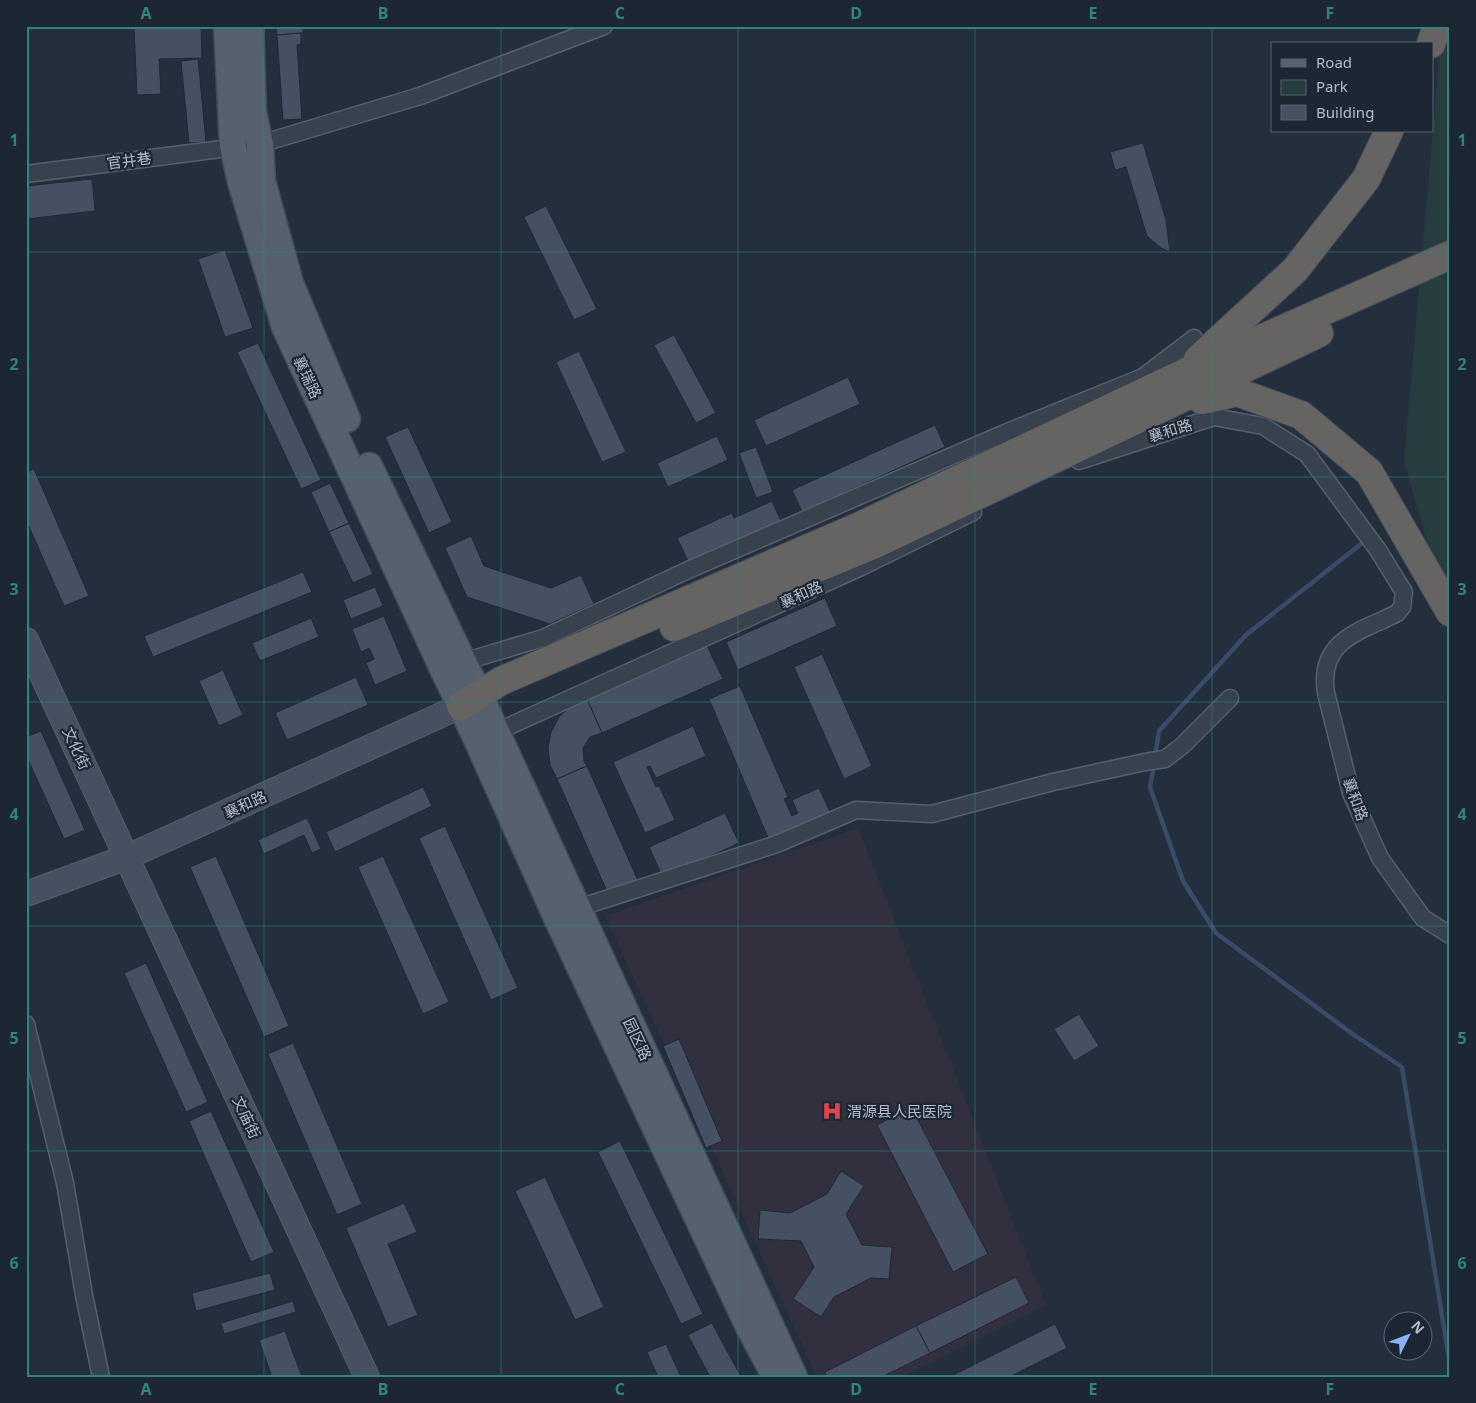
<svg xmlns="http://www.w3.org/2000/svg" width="1476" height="1403" font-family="'Noto Sans','Noto Sans SC',sans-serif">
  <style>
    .medical { fill: #32303f }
    .green { fill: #263c3f }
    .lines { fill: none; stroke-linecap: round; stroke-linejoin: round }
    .stream { stroke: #394c67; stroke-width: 4.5 }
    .building { fill: #455162; stroke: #1f2835 }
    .minor-casing { stroke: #565f6c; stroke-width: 19 }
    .secondary-casing { stroke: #565f6c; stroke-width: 26 }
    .primary-casing { stroke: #414a57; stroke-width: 29 }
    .trunk-casing { stroke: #434c59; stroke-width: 30 }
    .minor { stroke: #38414e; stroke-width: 16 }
    .secondary { stroke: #465061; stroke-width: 24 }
    .primary { stroke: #56606e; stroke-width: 26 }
    .trunk { stroke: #656462; stroke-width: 28 }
    .grid { fill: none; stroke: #308480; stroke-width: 1; stroke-opacity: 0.55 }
    .labels { text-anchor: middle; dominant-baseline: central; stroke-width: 4.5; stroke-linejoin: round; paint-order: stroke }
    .street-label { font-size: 15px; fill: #b4bcc9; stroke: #1d2633 }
    .poi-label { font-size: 15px; fill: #b4bcc9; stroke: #1d2633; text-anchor: start }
    .neatline { fill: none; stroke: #308480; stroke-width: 2 }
    .grid-label { font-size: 16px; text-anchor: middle; font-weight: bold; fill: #308480 }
  </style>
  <rect width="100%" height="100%" fill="#242f3e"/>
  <!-- medical -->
  <polygon class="medical" points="858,828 1046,1305 902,1377 817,1377 605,916"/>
  <!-- green -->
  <polygon class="green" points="1442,26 1450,26 1450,624 1404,461"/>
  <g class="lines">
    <!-- stream -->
    <g class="stream">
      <polyline points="1155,757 1159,731 1246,635 1366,540"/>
      <polyline points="1154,765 1150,787 1183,881 1216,933 1354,1035 1402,1067 1450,1365"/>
    </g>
  </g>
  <!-- building -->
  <g class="building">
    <polygon points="134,26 201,26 202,58 159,59 161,94 137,95"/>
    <polygon points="276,26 303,26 303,33 277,35"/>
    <polygon points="301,33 301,44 297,45 302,119 283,120 277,35"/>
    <polygon points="198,59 206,142 189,143 181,61"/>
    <polygon points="1143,143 1166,220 1170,252 1161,248 1147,236 1126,167 1115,170 1110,152"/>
    <polygon points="92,179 95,211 26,219 26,186"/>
    <polygon points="546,206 597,309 574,320 524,217"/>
    <polygon points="225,250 253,328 225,337 198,259"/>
    <polygon points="674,335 716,413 696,423 654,345"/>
    <polygon points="258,343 321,480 301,489 237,352"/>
    <polygon points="579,351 626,452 602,462 556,362"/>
    <polygon points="848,377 860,404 766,446 754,420"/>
    <polygon points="935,425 945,447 802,512 792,490"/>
    <polygon points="408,427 452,522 429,533 385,437"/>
    <polygon points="717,436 728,460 668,487 657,463"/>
    <polygon points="756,447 773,492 756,498 739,453"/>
    <polygon points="34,469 89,596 64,606 26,520 26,472"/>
    <polygon points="330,483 349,523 329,532 311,492"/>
    <polygon points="772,501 781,521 689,563 677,538 732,513 734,518"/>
    <polygon points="349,523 373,574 353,583 329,532"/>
    <polygon points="471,536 484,566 551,588 581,575 594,604 550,624 467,597 445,548"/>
    <polygon points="303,572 312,592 153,657 144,636"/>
    <polygon points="375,587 383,606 351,619 343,600"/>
    <polygon points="825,598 837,626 738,670 726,642"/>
    <polygon points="384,616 407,671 375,685 366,663 374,659 369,648 361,652 352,629"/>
    <polygon points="311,618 319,637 260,661 252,643"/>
    <polygon points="707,646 723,679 602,733 587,699"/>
    <polygon points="822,654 872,766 844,779 794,667"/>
    <polygon points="223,670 243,715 219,726 199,681"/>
    <polygon points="356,677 368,705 287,740 275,713"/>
    <polygon points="740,686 788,797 784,799 792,816 798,813 792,800 819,788 831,814 769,840 709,699"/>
    <polygon points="587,699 602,733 590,737 583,748 584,761 587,766 557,779 550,765 548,748 551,732 559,717 571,706"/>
    <polygon points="693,726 706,756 656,778 650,766 647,767 656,787 659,786 675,820 645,833 613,762"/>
    <polygon points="41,731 85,830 64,839 26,755 26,737"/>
    <polygon points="587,766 640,885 610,898 557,779"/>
    <polygon points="423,787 432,806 335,852 326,832"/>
    <polygon points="725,813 739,843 663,878 649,847"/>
    <polygon points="307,818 321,849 312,853 304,835 264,854 258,840"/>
    <polygon points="445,826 518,988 491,1000 419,838"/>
    <polygon points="216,856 289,1026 264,1037 190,867"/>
    <polygon points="383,856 449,1002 423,1014 358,867"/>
    <polygon points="146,963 208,1102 186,1112 124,973"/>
    <polygon points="1079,1014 1099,1046 1074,1061 1054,1029"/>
    <polygon points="679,1039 722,1141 706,1148 663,1046"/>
    <polygon points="293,1043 362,1204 337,1215 268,1054"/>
    <polygon points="911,1107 988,1254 953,1272 877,1125"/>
    <polygon points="211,1111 274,1252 251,1262 189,1121"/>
    <polygon points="620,1141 703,1314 681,1324 598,1152"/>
    <polygon points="841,1171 864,1186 846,1214 862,1245 892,1247 889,1279 871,1278 834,1297 821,1317 793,1299 814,1267 801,1241 758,1239 760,1210 790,1213 827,1194"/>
    <polygon points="545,1177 604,1307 575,1320 515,1191"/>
    <polygon points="404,1203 417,1232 388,1244 418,1315 388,1327 346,1228"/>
    <polygon points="270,1273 275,1290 196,1311 192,1293"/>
    <polygon points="1016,1277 1029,1303 930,1353 916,1326"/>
    <polygon points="293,1301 296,1312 224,1334 221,1323"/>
    <polygon points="712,1323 741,1377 710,1377 688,1335"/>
    <polygon points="1055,1324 1067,1348 1009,1377 956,1377 955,1374"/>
    <polygon points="916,1326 930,1353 882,1377 827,1377 825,1372"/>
    <polygon points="285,1331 302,1377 272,1377 259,1340"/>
    <polygon points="666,1344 681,1377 658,1377 647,1352"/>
  </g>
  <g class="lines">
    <defs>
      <g id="minor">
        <polyline points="26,174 260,144 420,96 604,26"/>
        <path d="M1079 461 1214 417 1263 426 1307 454 1378 550 1404 592 1402 607 1397 613C1392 616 1388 617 1383 620 1347 635 1319 649 1326 693L1351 793 1380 858 1423 918 1450 935"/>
        <polyline points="463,662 543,638 686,571 1005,433 1143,377 1194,338"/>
        <polyline points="496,732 861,567 973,512"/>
        <polyline points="578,908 777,844 856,810 932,814 1053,782 1145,762 1165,759 1182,746 1230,698"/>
        <polyline points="26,1024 65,1183 84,1295 101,1377"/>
      </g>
      <g id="secondary">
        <polyline points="26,640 367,1377"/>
        <polyline points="26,894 127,857 461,706"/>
      </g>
      <g id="primary">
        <polyline points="227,26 233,146 241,182 285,327 444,671 474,733 557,918 749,1327 776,1377"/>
        <polyline points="250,26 253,112 260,144 262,181 290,283 347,419"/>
        <polyline points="369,466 482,701 794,1377"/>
      </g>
      <g id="trunk">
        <polyline points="1431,44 1437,26"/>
        <polyline points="1198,359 1295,270 1366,179 1389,131"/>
        <polyline points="1202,400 1237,392 1301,415 1369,472 1450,612"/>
        <polyline points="674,627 873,545 1319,333"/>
        <polyline points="461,706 501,681 860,526 1180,375 1450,255"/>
      </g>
    </defs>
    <!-- minor casing -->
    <use href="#minor" class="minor-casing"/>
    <!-- secondary casing -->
    <use href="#secondary" class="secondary-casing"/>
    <!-- primary casing -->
    <use href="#primary" class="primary-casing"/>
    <!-- trunk casing -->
    <use href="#trunk" class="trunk-casing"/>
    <!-- minor -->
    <use href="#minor" class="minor"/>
    <!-- secondary -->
    <use href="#secondary" class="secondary"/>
    <!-- primary -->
    <use href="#primary" class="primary"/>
    <!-- trunk -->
    <use href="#trunk" class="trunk"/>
  </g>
  <!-- grid -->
  <path class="grid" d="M264 26V1377M501 26V1377M738 26V1377M975 26V1377M1212 26V1377M26 252H1450M26 477H1450M26 702H1450M26 926H1450M26 1151H1450"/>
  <!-- icons -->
  <defs>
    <symbol id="hospital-bare" viewBox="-9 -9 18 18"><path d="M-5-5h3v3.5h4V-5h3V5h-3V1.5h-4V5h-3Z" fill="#e0444e" stroke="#1d2633" stroke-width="2.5" paint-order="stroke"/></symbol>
  </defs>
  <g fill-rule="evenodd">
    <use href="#hospital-bare" x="818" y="1097" width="28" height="28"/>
  </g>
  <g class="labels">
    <!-- street labels -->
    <g class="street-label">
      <text transform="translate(129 160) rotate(-8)">官井巷</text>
      <text transform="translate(308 377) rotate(65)">襄瑞路</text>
      <text transform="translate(1170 430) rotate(-17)">襄和路</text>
      <text transform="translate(801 594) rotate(-24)">襄和路</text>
      <text transform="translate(77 748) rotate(65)">文化街</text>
      <text transform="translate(1356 799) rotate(70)">襄和路</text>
      <text transform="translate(245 804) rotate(-24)">襄和路</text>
      <text transform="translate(638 1039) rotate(65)">园区路</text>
      <text transform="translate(247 1117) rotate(65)">文庙街</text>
    </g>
    <!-- poi labels -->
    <g class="poi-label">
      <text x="847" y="1111">渭源县人民医院</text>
    </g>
  </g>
  <!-- border -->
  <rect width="1476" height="1403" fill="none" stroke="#1d2633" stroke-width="55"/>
  <!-- legend -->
  <rect x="1271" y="42" width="162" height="90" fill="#1d2633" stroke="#59626f"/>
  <rect x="1281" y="59" width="25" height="8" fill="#56606e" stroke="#59626f"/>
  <text x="1316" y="68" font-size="15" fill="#b4bcc9">Road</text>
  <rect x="1281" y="80" width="25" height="15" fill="#263c3f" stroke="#59626f"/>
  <text x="1316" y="92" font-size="15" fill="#b4bcc9">Park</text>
  <rect x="1281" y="105" width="25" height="15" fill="#455162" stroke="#59626f"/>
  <text x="1316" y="118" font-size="15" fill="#b4bcc9">Building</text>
  <!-- north arrow -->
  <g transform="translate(1408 1336) rotate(48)"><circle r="24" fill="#1d2633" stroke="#59626f"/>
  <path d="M0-4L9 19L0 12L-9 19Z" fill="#8ab4f8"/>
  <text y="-8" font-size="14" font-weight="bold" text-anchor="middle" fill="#b4bcc9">N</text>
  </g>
  <rect x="28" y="28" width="1420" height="1348" class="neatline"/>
  <g class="grid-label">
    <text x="146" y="19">A</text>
    <text x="383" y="19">B</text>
    <text x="620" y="19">C</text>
    <text x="856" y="19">D</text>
    <text x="1093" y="19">E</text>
    <text x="1330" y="19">F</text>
    <text x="14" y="146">1</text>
    <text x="1462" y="146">1</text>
    <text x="14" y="370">2</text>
    <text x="1462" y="370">2</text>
    <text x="14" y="595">3</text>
    <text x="1462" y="595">3</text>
    <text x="14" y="820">4</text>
    <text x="1462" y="820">4</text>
    <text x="14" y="1044">5</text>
    <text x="1462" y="1044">5</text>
    <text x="14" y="1269">6</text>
    <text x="1462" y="1269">6</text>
    <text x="146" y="1395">A</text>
    <text x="383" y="1395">B</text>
    <text x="620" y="1395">C</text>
    <text x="856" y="1395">D</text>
    <text x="1093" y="1395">E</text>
    <text x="1330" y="1395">F</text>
  </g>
</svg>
